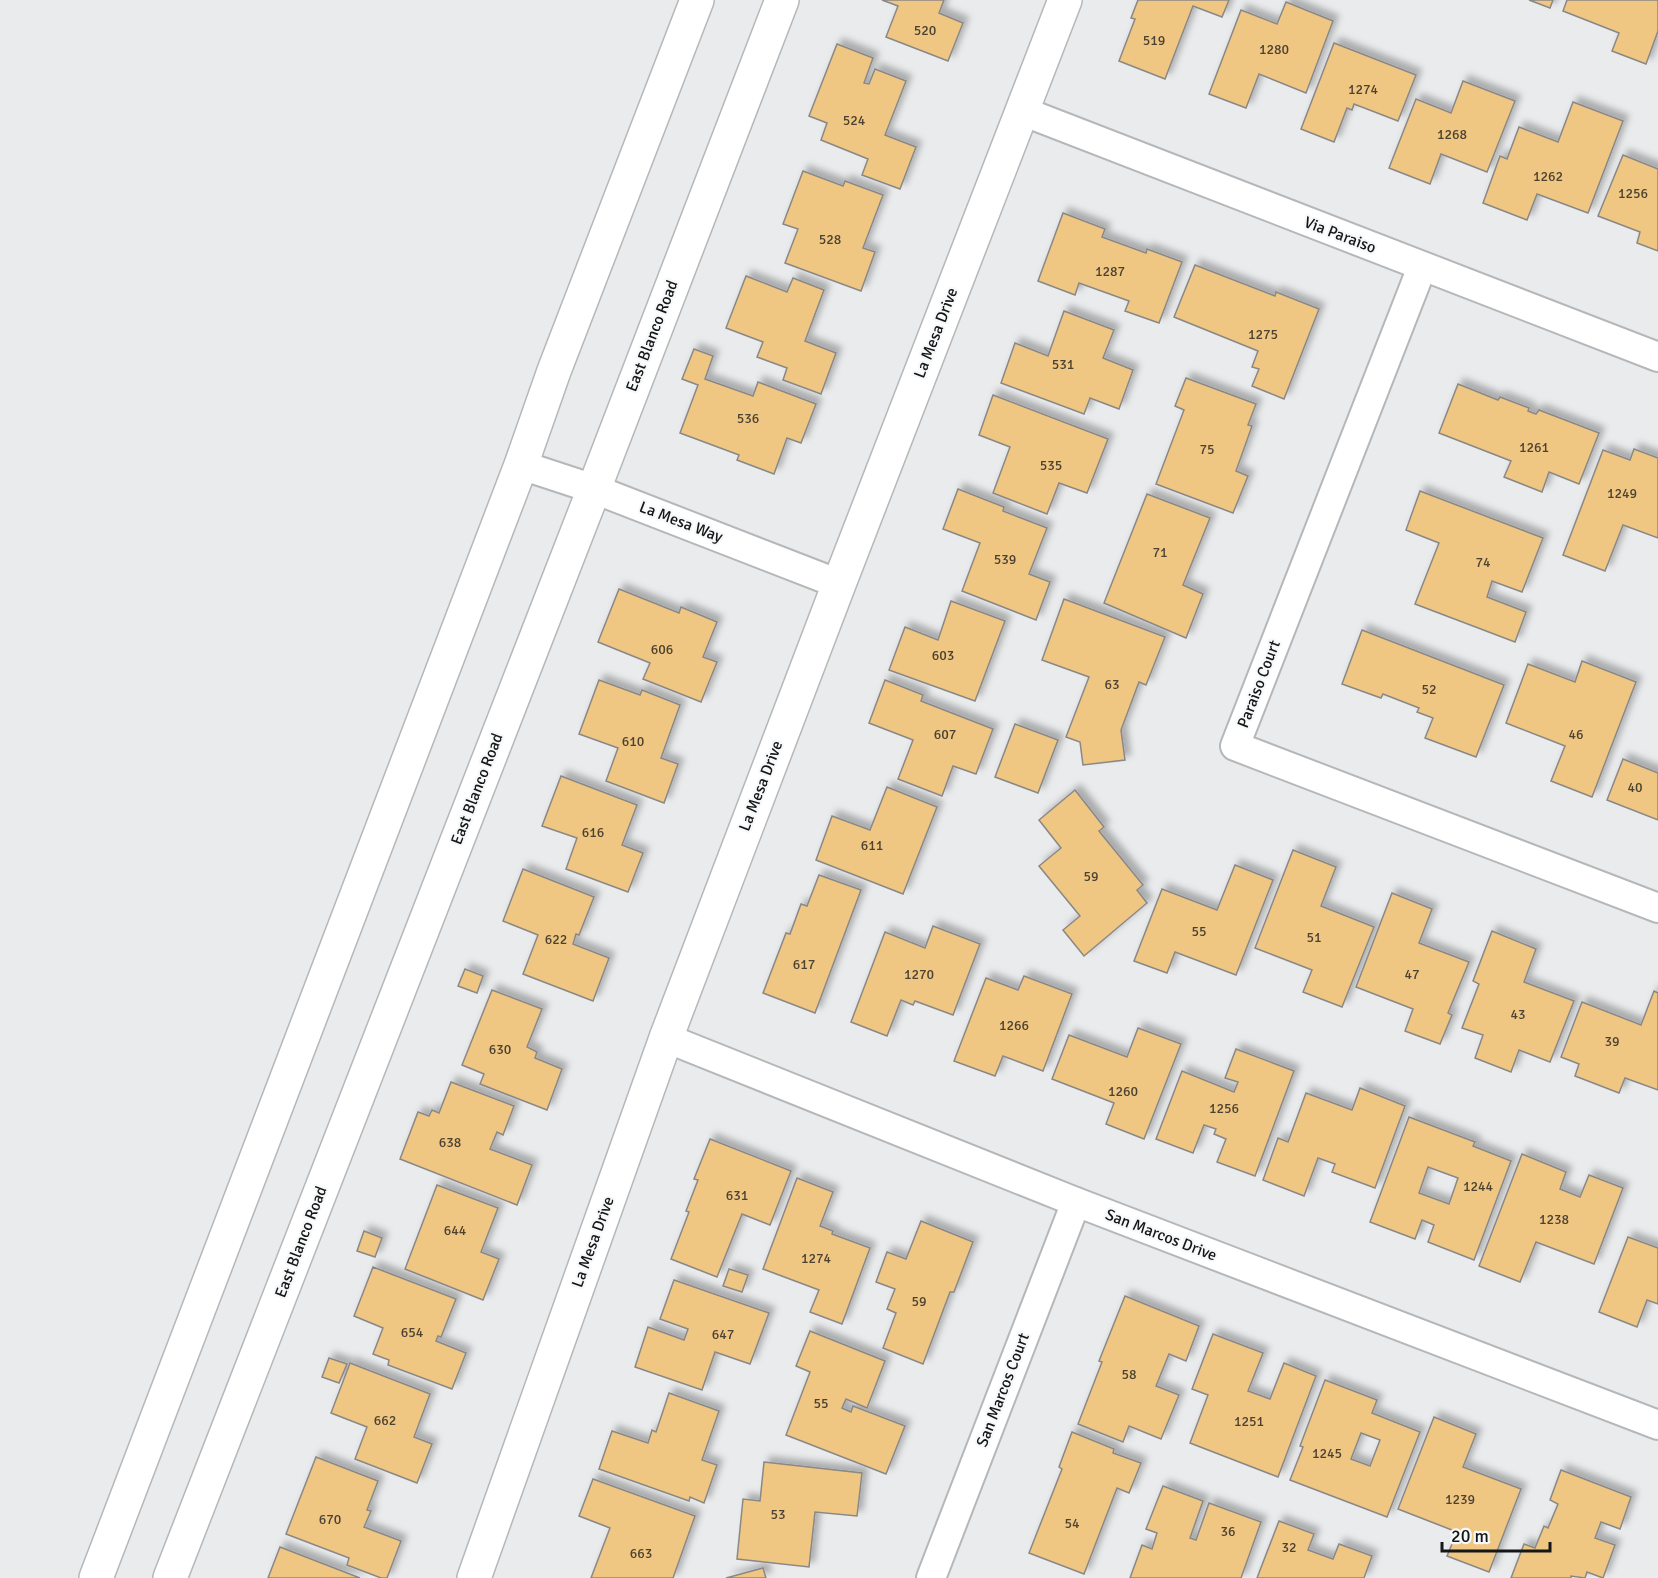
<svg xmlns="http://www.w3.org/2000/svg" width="1658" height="1578" font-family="Signika,sans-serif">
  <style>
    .building { fill: #f0c683; stroke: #8a8887; stroke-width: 1.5; fill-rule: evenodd; filter: url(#shadow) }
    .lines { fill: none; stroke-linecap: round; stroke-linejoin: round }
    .street-casing { stroke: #b5b7b9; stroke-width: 32 }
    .secondary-casing { stroke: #b5b7b9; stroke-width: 36 }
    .highway-casing { stroke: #b5b7b9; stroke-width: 36 }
    .street { stroke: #fff; stroke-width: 28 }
    .secondary { stroke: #fff; stroke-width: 33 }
    .highway { stroke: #fff; stroke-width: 33 }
    .labels { text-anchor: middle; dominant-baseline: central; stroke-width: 4.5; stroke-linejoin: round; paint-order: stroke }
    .number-label { font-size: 14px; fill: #4c4231 }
    .street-label { font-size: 16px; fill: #151616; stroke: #f6f8fa }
  </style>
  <defs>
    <filter id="shadow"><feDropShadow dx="5.5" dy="-5.5" stdDeviation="3" flood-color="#0004"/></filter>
  </defs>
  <rect width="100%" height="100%" fill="#e9ebed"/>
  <!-- building -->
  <g class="building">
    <polygon points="882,0 944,0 939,13 963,23 948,61 886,37 898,6"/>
    <polygon points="1138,0 1229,0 1222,17 1193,6 1165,79 1119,61 1135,19 1131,18"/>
    <polygon points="1529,0 1553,0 1550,8"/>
    <polygon points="1567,0 1658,0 1658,31 1646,64 1612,51 1619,33 1563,11"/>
    <polygon points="1286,2 1333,21 1306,93 1259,74 1246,108 1209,94 1241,10 1277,24"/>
    <polygon points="1334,43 1416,75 1398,121 1354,104 1352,110 1347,108 1334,142 1301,129"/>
    <polygon points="837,44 873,58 864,83 869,84 875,69 906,81 885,135 916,147 900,189 862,175 868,159 821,140 827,123 809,116"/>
    <polygon points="1463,81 1515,101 1487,172 1441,154 1430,184 1389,168 1416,99 1451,113"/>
    <polygon points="1573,102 1623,121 1588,213 1537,194 1527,220 1483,203 1500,156 1507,159 1519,127 1558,142"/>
    <polygon points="1623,155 1658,169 1658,251 1637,243 1640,232 1598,216"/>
    <polygon points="803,171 843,186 845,181 883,195 863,248 875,252 861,291 785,263 798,229 783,224"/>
    <polygon points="1063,213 1105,229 1102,237 1146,253 1147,249 1182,262 1159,323 1125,311 1129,301 1079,283 1075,295 1038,281"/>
    <polygon points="1195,265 1275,296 1276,292 1319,309 1284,399 1252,386 1259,369 1252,367 1258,351 1174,317"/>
    <polygon points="746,276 787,292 793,278 824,290 805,341 836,353 821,394 783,380 787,368 757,357 763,342 726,328"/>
    <polygon points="1064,311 1114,330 1103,358 1133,370 1119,409 1090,398 1084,414 1001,383 1015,343 1048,356"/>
    <polygon points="694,349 713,356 705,379 753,396 758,382 816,404 801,443 787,438 774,474 737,460 739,455 680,433 698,385 682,379"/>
    <polygon points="1186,378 1256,404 1248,425 1252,426 1236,471 1248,476 1233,513 1156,484 1184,410 1175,406"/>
    <polygon points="1458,384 1498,400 1500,397 1529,408 1528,411 1536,414 1539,410 1599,433 1579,484 1549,472 1542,492 1504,477 1511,461 1439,433"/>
    <polygon points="993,395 1108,439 1087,493 1059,483 1047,514 993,493 1010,447 979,435"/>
    <polygon points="1634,449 1658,458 1658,538 1623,525 1605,571 1563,555 1603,450 1630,460"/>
    <polygon points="958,489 1004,507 1003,511 1047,528 1029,574 1050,582 1036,620 962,591 980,543 943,529"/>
    <polygon points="1420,491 1543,538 1522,592 1492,581 1487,597 1526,612 1515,642 1415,604 1439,543 1406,530"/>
    <polygon points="1147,494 1210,518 1183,585 1203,594 1186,638 1104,603"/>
    <polygon points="619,589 679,613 681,607 717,622 703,657 717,662 701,702 643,679 650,663 598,642"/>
    <polygon points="1064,599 1165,637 1146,685 1139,682 1121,730 1125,760 1083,765 1080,742 1066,737 1089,677 1042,660"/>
    <polygon points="951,601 1005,621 975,701 889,670 905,627 938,640"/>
    <polygon points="1362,630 1504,685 1476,757 1425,738 1433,718 1417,712 1419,708 1383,694 1381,698 1342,684"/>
    <polygon points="1582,661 1636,682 1592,797 1551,781 1565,746 1506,723 1528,664 1575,682"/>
    <polygon points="599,680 640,695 642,690 680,705 661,758 678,764 664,803 606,781 618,748 579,734"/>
    <polygon points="885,680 923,695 921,701 993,729 976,774 953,766 942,796 898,779 913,740 869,723"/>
    <polygon points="1015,724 1058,740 1038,793 995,777"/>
    <polygon points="1623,759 1658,773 1658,820 1607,800"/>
    <polygon points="561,776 637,805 622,845 643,853 628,892 566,869 577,838 542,826"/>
    <polygon points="887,787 937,807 903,894 816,860 832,816 870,830"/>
    <polygon points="1075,790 1104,827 1099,831 1143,885 1137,890 1147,903 1084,956 1063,930 1080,916 1039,866 1061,848 1039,820"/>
    <polygon points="1293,850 1336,867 1321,906 1374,927 1342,1007 1303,992 1312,970 1255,948"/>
    <polygon points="1235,865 1273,880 1236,975 1175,952 1167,973 1134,961 1162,889 1217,910"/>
    <polygon points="523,869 594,897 579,935 576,934 573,944 609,958 593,1001 523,974 538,935 503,921"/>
    <polygon points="819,875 861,890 815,1013 763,993 786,933 790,934 801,904 807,906"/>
    <polygon points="1392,893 1432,909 1419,943 1469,962 1448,1013 1452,1015 1440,1044 1405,1031 1413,1009 1356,987"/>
    <polygon points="933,926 980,944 953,1015 915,1001 913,1005 901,1000 887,1036 851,1022 885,932 925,948"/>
    <polygon points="1492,931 1536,949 1524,982 1574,1001 1550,1062 1519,1050 1511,1072 1475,1058 1483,1035 1462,1028 1479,984 1473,981"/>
    <polygon points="465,969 483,976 477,993 458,986"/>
    <polygon points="1024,976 1072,994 1043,1071 1003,1056 995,1076 954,1061 986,978 1018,990"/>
    <polygon points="492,990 542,1009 527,1047 537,1052 535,1058 562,1069 547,1110 480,1084 484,1074 462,1065"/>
    <polygon points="1654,991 1658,993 1658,1090 1625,1078 1619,1093 1575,1076 1579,1064 1561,1057 1582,1002 1641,1025"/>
    <polygon points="1138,1028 1181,1044 1144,1139 1106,1124 1114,1103 1052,1079 1069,1035 1127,1057"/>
    <polygon points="1236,1049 1294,1071 1255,1176 1217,1162 1226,1139 1214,1134 1216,1129 1204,1125 1193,1153 1156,1139 1182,1071 1234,1092 1238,1082 1225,1078"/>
    <polygon points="451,1082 514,1106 503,1135 497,1132 490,1149 532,1165 517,1205 400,1159 418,1112 429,1116 432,1110 439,1113"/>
    <polygon points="1360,1088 1405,1106 1375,1188 1332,1172 1335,1164 1318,1158 1304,1196 1263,1180 1278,1138 1288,1142 1306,1093 1352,1110"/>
    <path d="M1409 1117 1475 1142 1473 1146 1511 1161 1474 1260 1428 1242 1434 1225 1422 1220 1415 1239 1370 1222ZM1428 1167 1458 1178 1449 1204 1419 1193Z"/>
    <polygon points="710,1139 791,1171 770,1225 742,1214 717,1277 671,1259 689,1212 686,1211 698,1180 694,1179"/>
    <polygon points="1522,1154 1566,1172 1560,1189 1580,1197 1589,1175 1623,1188 1594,1264 1536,1242 1520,1282 1479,1266"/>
    <polygon points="797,1178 833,1192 820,1226 833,1231 832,1234 870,1248 842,1324 810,1312 819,1290 763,1269"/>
    <polygon points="437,1185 498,1208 481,1252 499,1259 483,1300 405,1269"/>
    <polygon points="921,1221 973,1242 954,1292 950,1292 923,1364 883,1348 896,1313 887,1309 895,1289 876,1282 887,1252 906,1259"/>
    <polygon points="364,1231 382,1238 375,1257 357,1251"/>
    <polygon points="1628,1237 1658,1248 1658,1304 1647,1300 1637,1327 1599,1312"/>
    <polygon points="373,1267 456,1299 441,1337 438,1336 436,1341 466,1353 452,1389 388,1365 389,1360 373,1354 383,1328 354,1316"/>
    <polygon points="729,1269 748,1275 742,1292 723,1286"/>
    <polygon points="674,1280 769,1313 750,1364 715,1352 702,1390 635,1367 648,1327 684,1340 688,1329 660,1319"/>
    <polygon points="1125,1296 1199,1326 1186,1361 1169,1354 1156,1386 1179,1395 1161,1439 1129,1426 1123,1442 1078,1424 1102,1362 1099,1361"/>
    <polygon points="810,1331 885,1361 867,1408 846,1399 842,1408 851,1412 853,1406 905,1426 886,1474 786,1435 810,1372 796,1366"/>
    <polygon points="1213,1334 1263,1353 1248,1391 1270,1399 1284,1363 1316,1376 1278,1477 1190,1443 1208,1395 1192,1389"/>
    <polygon points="329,1358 347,1364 339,1383 322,1377"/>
    <polygon points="350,1363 430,1394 414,1437 432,1444 417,1483 355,1459 367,1427 331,1413"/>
    <path d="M1325 1380 1377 1400 1372 1413 1420 1432 1387 1517 1290 1480 1303 1447 1300 1446ZM1361 1433 1380 1440 1370 1466 1351 1459Z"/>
    <polygon points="669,1393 719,1411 702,1460 717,1465 704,1503 690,1497 689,1501 599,1469 612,1431 648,1443 652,1430 656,1432"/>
    <polygon points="1434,1417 1476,1434 1463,1467 1521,1489 1489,1572 1447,1556 1457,1532 1398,1509"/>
    <polygon points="1072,1432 1114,1449 1113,1453 1141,1463 1129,1493 1117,1488 1084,1574 1029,1553 1062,1469 1059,1467"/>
    <polygon points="316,1457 378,1481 367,1510 371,1511 364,1527 401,1541 387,1578 381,1578 347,1565 349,1558 286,1534"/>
    <polygon points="764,1462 862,1473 857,1516 815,1512 809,1567 737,1559 743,1499 760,1501"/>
    <polygon points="1561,1470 1631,1497 1620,1529 1601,1522 1595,1538 1615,1545 1603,1578 1587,1572 1585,1578 1571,1576 1571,1578 1511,1578 1524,1544 1535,1548 1544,1526 1548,1528 1558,1504 1550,1500"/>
    <polygon points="593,1479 695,1516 673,1578 591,1578 610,1528 579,1516"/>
    <polygon points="1163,1486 1203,1501 1190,1538 1196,1540 1209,1503 1261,1522 1241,1578 1130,1578 1142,1545 1152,1549 1157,1533 1146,1529"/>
    <polygon points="1279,1521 1314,1534 1308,1550 1333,1559 1339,1544 1372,1556 1364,1578 1257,1578"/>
    <polygon points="280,1547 360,1578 268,1578"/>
    <polygon points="763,1568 766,1578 726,1578"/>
  </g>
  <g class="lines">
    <defs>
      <g id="street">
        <polyline points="1022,111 1658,357"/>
        <polyline points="1422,267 1235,746 1658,908"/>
        <polyline points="521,465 594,489 839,584"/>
        <polyline points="666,1038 1076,1202 1658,1425"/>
        <polyline points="931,1578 1076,1202"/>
      </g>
      <polyline id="secondary" points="474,1578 666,1038 839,584 1065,0"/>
      <g id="highway">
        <polyline points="96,1578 521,465 554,371 697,0"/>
        <polyline points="170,1578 594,489 782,0"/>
      </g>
    </defs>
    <!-- street casing -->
    <use href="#street" class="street-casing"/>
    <!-- secondary casing -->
    <use href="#secondary" class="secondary-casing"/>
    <!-- highway casing -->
    <use href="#highway" class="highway-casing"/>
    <!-- street -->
    <use href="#street" class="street"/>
    <!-- secondary -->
    <use href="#secondary" class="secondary"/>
    <!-- highway -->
    <use href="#highway" class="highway"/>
  </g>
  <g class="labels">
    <!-- number labels -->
    <g class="number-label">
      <text x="925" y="30">520</text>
      <text x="1154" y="40">519</text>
      <text x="1274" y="49">1280</text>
      <text x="1363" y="89">1274</text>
      <text x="854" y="120">524</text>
      <text x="1452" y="134">1268</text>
      <text x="1548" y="176">1262</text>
      <text x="1633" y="193">1256</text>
      <text x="830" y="239">528</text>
      <text x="1110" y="271">1287</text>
      <text x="1263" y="334">1275</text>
      <text x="1063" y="364">531</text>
      <text x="748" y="418">536</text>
      <text x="1534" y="447">1261</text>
      <text x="1207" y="449">75</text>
      <text x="1051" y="465">535</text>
      <text x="1622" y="493">1249</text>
      <text x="1160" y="552">71</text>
      <text x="1005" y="559">539</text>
      <text x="1483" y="562">74</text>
      <text x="662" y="649">606</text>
      <text x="943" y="655">603</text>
      <text x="1112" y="684">63</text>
      <text x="1429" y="689">52</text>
      <text x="945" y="734">607</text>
      <text x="1576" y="734">46</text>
      <text x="633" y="741">610</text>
      <text x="1635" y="787">40</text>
      <text x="593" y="832">616</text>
      <text x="872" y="845">611</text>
      <text x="1091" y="876">59</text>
      <text x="1199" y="931">55</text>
      <text x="1314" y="937">51</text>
      <text x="556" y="939">622</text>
      <text x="804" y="964">617</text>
      <text x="919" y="974">1270</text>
      <text x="1412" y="974">47</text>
      <text x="1518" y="1014">43</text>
      <text x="1014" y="1025">1266</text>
      <text x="1612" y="1041">39</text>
      <text x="500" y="1049">630</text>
      <text x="1123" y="1091">1260</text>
      <text x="1224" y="1108">1256</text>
      <text x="450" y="1142">638</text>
      <text x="1478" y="1186">1244</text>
      <text x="737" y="1195">631</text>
      <text x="1554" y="1219">1238</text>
      <text x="455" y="1230">644</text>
      <text x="816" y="1258">1274</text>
      <text x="919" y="1301">59</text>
      <text x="412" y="1332">654</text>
      <text x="723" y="1334">647</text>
      <text x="1129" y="1374">58</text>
      <text x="821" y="1403">55</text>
      <text x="385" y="1420">662</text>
      <text x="1249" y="1421">1251</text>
      <text x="1327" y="1453">1245</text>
      <text x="1460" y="1499">1239</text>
      <text x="778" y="1514">53</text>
      <text x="330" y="1519">670</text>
      <text x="1072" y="1523">54</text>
      <text x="1228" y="1531">36</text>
      <text x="1289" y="1547">32</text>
      <text x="641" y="1553">663</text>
    </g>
    <!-- street labels -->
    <g class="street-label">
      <text transform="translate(1340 235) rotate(21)">Via Paraiso</text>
      <text transform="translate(936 333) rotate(-69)">La Mesa Drive</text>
      <text transform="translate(652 336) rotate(-69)">East Blanco Road</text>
      <text transform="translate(681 522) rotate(21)">La Mesa Way</text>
      <text transform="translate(1259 684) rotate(-69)">Paraiso Court</text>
      <text transform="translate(761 786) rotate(-69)">La Mesa Drive</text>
      <text transform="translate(477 789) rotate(-69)">East Blanco Road</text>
      <text transform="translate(1161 1235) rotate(21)">San Marcos Drive</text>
      <text transform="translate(301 1242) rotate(-69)">East Blanco Road</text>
      <text transform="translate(593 1242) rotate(-70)">La Mesa Drive</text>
      <text transform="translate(1003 1390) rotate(-69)">San Marcos Court</text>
    </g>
  </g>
  <!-- scale -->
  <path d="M1442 1542v9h108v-9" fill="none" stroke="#151616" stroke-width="3"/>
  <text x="1451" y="1542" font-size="18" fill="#151616" stroke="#f6f8fa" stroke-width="4.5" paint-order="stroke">20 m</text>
</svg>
